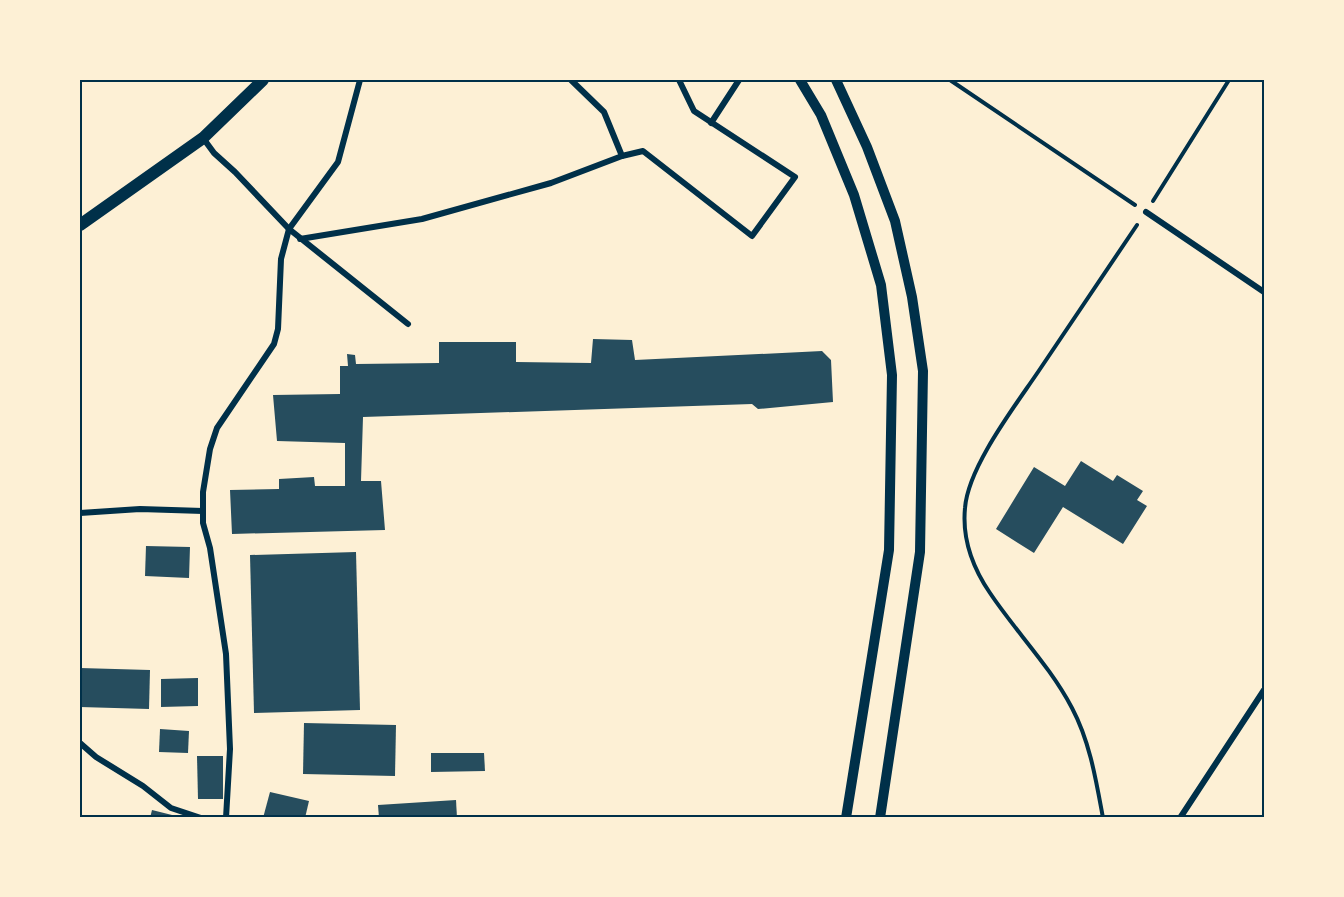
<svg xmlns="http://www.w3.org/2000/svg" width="1344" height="897" font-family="Arial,sans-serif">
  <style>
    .building { fill: #264d5e }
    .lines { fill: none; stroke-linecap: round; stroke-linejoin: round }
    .path { stroke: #003049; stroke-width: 4 }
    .minor { stroke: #003049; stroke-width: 6 }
    .tertiary { stroke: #003049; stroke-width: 10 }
    .secondary { stroke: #003049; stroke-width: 12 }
    .neatline { fill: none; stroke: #003049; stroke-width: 2 }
  </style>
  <rect width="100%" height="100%" fill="#fdf0d5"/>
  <!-- building -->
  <g class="building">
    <polygon points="593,339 632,340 635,360 822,351 831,360 833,402 758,409 752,404 363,417 361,481 381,481 385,530 232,534 230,490 279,489 279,479 314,477 315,486 345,486 345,443 277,441 273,395 340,394 340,366 348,366 347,354 355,355 356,364 439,363 439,342 516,342 516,362 591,363"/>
    <polygon points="1081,461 1113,481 1117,475 1143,491 1137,500 1147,506 1123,544 1063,507 1034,553 996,529 1034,467 1065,486"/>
    <polygon points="146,546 190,547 189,578 145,576"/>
    <polygon points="356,552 360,710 254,713 250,555"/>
    <polygon points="80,668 150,670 149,709 80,707"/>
    <polygon points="198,678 198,706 161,707 161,679"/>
    <polygon points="304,723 396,725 395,776 303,774"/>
    <polygon points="160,729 189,731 188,753 159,752"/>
    <polygon points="431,753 484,753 485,771 431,772"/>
    <polygon points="197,756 223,756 223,799 198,799"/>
    <polygon points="270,792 309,801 305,818 263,818"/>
    <polygon points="456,800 457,818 379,818 378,805"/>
    <polygon points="152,810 180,817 180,818 150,818"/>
  </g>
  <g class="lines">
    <!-- path -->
    <g class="path">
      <polyline points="950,80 1135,205"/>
      <polyline points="1153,201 1229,80"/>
      <path d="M1103 818C1096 780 1090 742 1072 708 1050 666 1016 632 990 593 973 568 962 539 965 508 968 467 1015 406 1038 372 1071 323 1104 274 1137 225"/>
    </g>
    <!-- minor -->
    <g class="minor">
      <polyline points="571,80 604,112 622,156 643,151 752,236 795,177 694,111 679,80"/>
      <polyline points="711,123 739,80"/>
      <polyline points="203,138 214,153 235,172 289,229 408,324"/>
      <polyline points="1146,212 1264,292"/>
      <polyline points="300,239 422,219 551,183 622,156"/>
      <polyline points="80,513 140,509 203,511"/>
      <polyline points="80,743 96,757 143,786 171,808 201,818"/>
      <polyline points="226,818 230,749 226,654 210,548 203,523 203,492 210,449 217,428 274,344 278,329 281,259 289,229 338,162 360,80"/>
      <polyline points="1180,818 1264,690"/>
    </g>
    <!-- tertiary -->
    <g class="tertiary">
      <polyline points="800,80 821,115 854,195 881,285 892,375 889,550 846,818"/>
      <polyline points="836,80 867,147 895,221 912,297 923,371 920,552 880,818"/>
    </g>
    <!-- secondary -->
    <polyline class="secondary" points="80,225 203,138 263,80"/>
  </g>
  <!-- border -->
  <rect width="1344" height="897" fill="none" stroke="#fdf0d5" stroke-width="162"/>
  <rect x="81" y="81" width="1182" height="735" class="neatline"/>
</svg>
